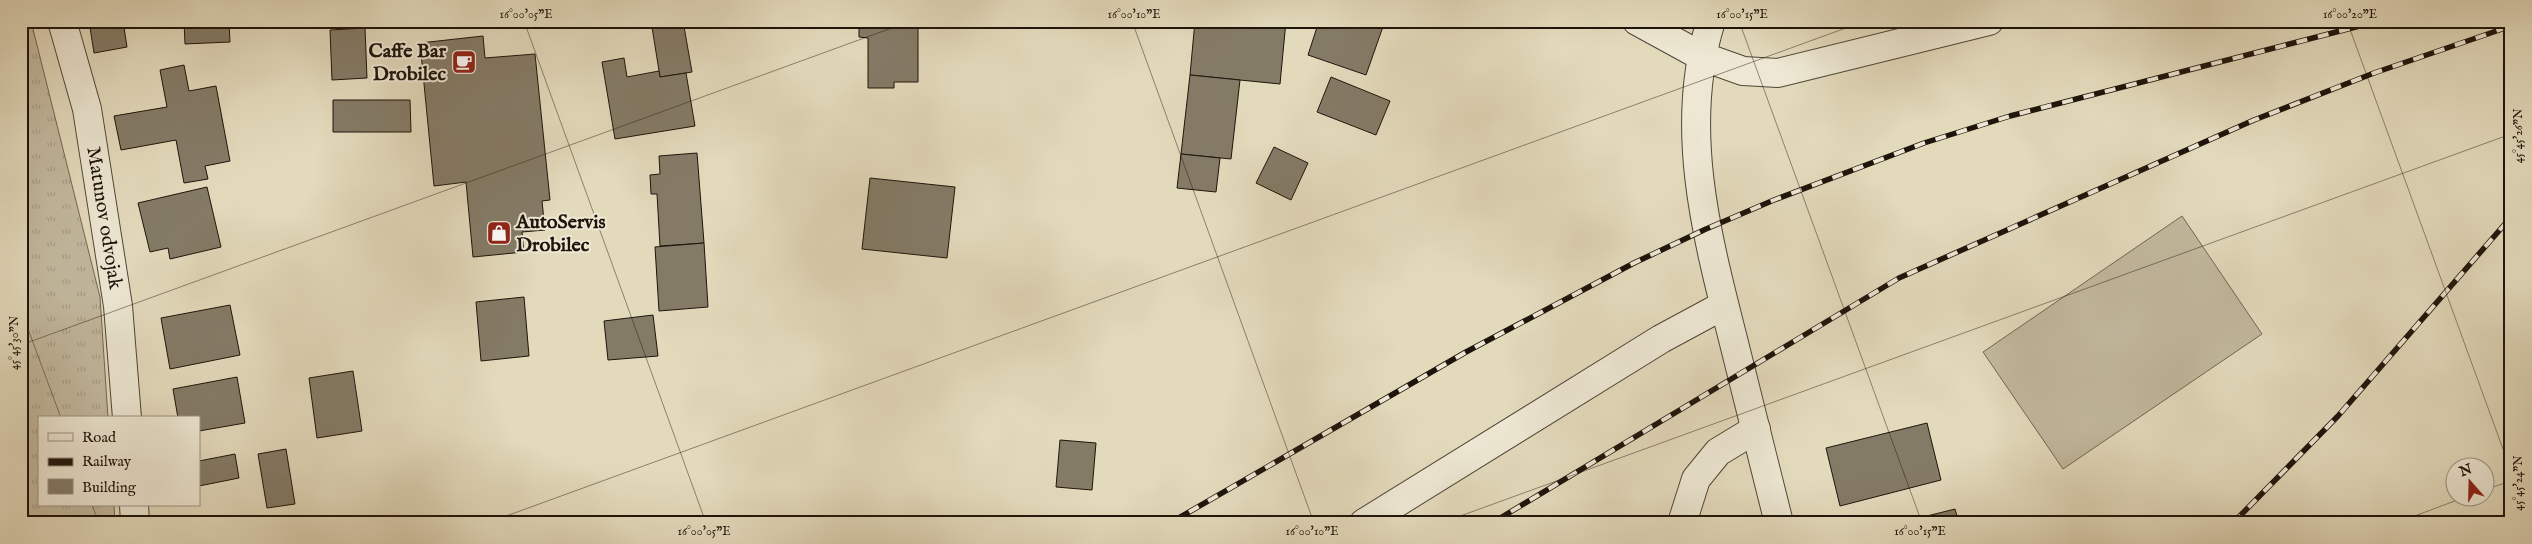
<svg xmlns="http://www.w3.org/2000/svg" width="2532" height="544" font-family="'IM FELL English',serif">
  <style>
    .grass { fill: url(#grass-tufts); stroke: #706654 }
    .pitch { fill: #c2b89e; stroke: #706654 }
    .building { fill: #847b67; stroke: #1e140b }
    .lines { fill: none; stroke-linecap: round; stroke-linejoin: round }
    .minor-casing { stroke: #4f4637; stroke-width: 30 }
    .minor { stroke: #ede7d3; stroke-width: 28 }
    .rail-casing { stroke: #1e140b; stroke-width: 5.5 }
    .rail { stroke: #ede7d3; stroke-width: 4; stroke-dasharray: 11; stroke-linecap: butt }
    .ticks { fill: none; stroke: #1e140b; stroke-width: 1; stroke-opacity: 0.45 }
    .labels { text-anchor: middle; dominant-baseline: central; stroke-width: 4; stroke-linejoin: round; paint-order: stroke }
    .poi-label { font-size: 20px; font-weight: bold; fill: #1e140b; stroke: #ede7d3; text-anchor: end }
    .street-label { font-size: 20px; fill: #1e140b; stroke: #ede7d3 }
    .neatline { fill: none; stroke: #1e140b; stroke-width: 2 }
    .ticks-label { font-size: 12px; text-anchor: middle; fill: #1e140b }
  </style>
  <defs>
    <pattern id="grass-tufts" width="24" height="20" patternUnits="userSpaceOnUse" patternTransform="scale(1.25)"><rect width="24" height="20" fill="#c2b89e"/><path d="M3 7l-1-3M5 7V3M7 7l1-3M15 17l-1-3M17 17v-4M19 17l1-3" fill="none" stroke="#a69d87"/></pattern>
  </defs>
  <rect width="100%" height="100%" fill="#e3dabc"/>
  <filter id="stains"><feTurbulence type="fractalNoise" baseFrequency=".004" numOctaves="4"/><feColorMatrix values="0 0 0 0 .2 0 0 0 0 .09 0 0 0 0 .02 0 0 0 .5 -.17"/></filter>
  <radialGradient id="worn" r=".72"><stop offset=".6" stop-color="#630" stop-opacity="0"/><stop offset="1" stop-color="#630" stop-opacity=".3"/></radialGradient>
  <!-- grass -->
  <polygon class="grass" points="21,21 31,21 100,297 108,418 39,418 39,505 114,505 115,523 21,523"/>
  <!-- pitch -->
  <polygon class="pitch" points="2182,216 2262,334 2063,469 1983,352"/>
  <!-- building -->
  <g class="building">
    <polygon points="89,21 123,21 127,47 94,53"/>
    <polygon points="184,21 229,21 230,42 185,44"/>
    <polygon points="651,21 683,21 692,72 660,77"/>
    <polygon points="859,21 918,21 918,82 894,82 894,88 868,88 868,38 859,37"/>
    <polygon points="1195,21 1286,21 1280,84 1190,75"/>
    <polygon points="1319,21 1385,21 1366,75 1308,55"/>
    <polygon points="365,28 367,78 332,80 330,30"/>
    <polygon points="483,36 485,58 535,54 550,200 542,201 545,230 522,232 524,252 473,257 466,182 434,186 420,43"/>
    <polygon points="624,58 627,77 659,71 660,77 686,73 695,126 615,139 602,62"/>
    <polygon points="184,65 189,91 216,86 230,161 205,166 208,179 184,183 176,140 121,150 114,116 167,107 160,70"/>
    <polygon points="1190,75 1240,80 1231,159 1181,154"/>
    <polygon points="1331,77 1390,101 1376,135 1317,112"/>
    <polygon points="333,100 410,100 411,132 333,132"/>
    <polygon points="1274,147 1308,163 1291,200 1256,183"/>
    <polygon points="697,153 704,243 660,246 657,194 651,194 650,175 660,174 659,156"/>
    <polygon points="1181,154 1220,158 1216,192 1177,188"/>
    <polygon points="870,178 955,187 947,258 862,249"/>
    <polygon points="207,187 221,247 170,259 168,248 150,252 138,203"/>
    <polygon points="704,243 708,307 659,311 655,247"/>
    <polygon points="524,297 529,356 481,361 476,302"/>
    <polygon points="230,305 240,355 170,369 161,318"/>
    <polygon points="653,315 658,356 608,360 604,321"/>
    <polygon points="353,371 362,431 317,438 309,378"/>
    <polygon points="237,377 245,423 199,431 199,418 178,418 173,389"/>
    <polygon points="1927,423 1941,480 1840,506 1826,448"/>
    <polygon points="1060,440 1096,443 1092,490 1056,487"/>
    <polygon points="286,449 295,504 267,508 258,454"/>
    <polygon points="235,454 239,478 199,486 199,461"/>
    <polygon points="1955,509 1959,523 1899,523"/>
  </g>
  <g class="lines">
    <defs>
      <g id="minor">
        <polyline points="62,21 87,109 118,306 127,418"/>
        <polyline points="1637,21 1701,56 1743,71 1778,73 1989,21"/>
        <path d="M1711 21C1678 125 1706 233 1732 335 1747 397 1763 460 1779 523"/>
        <polyline points="134,505 135,523"/>
        <polyline points="1364,523 1661,339 1724,305"/>
        <polyline points="1682,523 1696,479 1718,452 1756,429"/>
      </g>
    </defs>
    <!-- minor casing -->
    <use href="#minor" class="minor-casing"/>
    <!-- minor -->
    <use href="#minor" class="minor"/>
    <defs>
      <g id="rail">
        <polyline points="1170,523 1466,352 1634,263 1706,229 1774,200 1924,143 2010,116 2379,21"/>
        <polyline points="1492,523 1899,278 2254,120 2374,73 2511,26"/>
        <polyline points="2233,523 2338,416 2511,217"/>
      </g>
    </defs>
    <!-- rail casing -->
    <use href="#rail" class="rail-casing"/>
    <!-- rail -->
    <use href="#rail" class="rail"/>
  </g>
  <!-- ticks -->
  <path class="ticks" d="M524 21 706 523M1132 21 1314 523M1739 21 1922 523M2347 21 2511 471M21 310 61 418M21 345 911 21M2484 490 2511 481M92 505 99 523M487 523 1865 21M1441 523 2511 134M2396 523 2468 496"/>
  <!-- icons -->
  <defs>
    <symbol id="cafe-square" viewBox="-11 -11 22 22"><rect x="-9" y="-9" width="18" height="18" rx="4" fill="#8f2418" stroke="#ede7d3"/><path d="M-5.5-4.5H6V0H3Q3 3.5 0 3.5H-2.5Q-5.5 3.5-5.5 0ZM3-3.2v2h1.7v-2ZM-6 4.5H4V6H-6Z" fill="#fff"/></symbol>
    <symbol id="shop-square" viewBox="-11 -11 22 22"><rect x="-9" y="-9" width="18" height="18" rx="4" fill="#8f2418" stroke="#ede7d3"/><path d="M-5-2.5h2.3a2.7 3.5 0 0 1 5.4 0H5L5.5 6h-11ZM-1.5-2.5h3a1.5 2.3 0 0 0-3 0Z" fill="#fff"/></symbol>
  </defs>
  <g fill-rule="evenodd">
    <use href="#cafe-square" x="450" y="48" width="28" height="28"/>
    <use href="#shop-square" x="485" y="219" width="28" height="28"/>
  </g>
  <g class="labels">
    <!-- poi labels -->
    <g class="poi-label">
      <text x="446" y="51">Caffe Bar<tspan x="446" dy="23">Drobilec</tspan></text>
      <text x="516" y="222" text-anchor="start">AutoServis<tspan x="516" dy="23">Drobilec</tspan></text>
    </g>
    <!-- street labels -->
    <g class="street-label">
      <text transform="translate(104 218) rotate(81)">Matunov odvojak</text>
    </g>
  </g>
  <!-- margin -->
  <rect width="2532" height="544" fill="none" stroke="#e3dabc" stroke-width="55"/>
  <!-- legend -->
  <rect x="38" y="416" width="162" height="90" fill="#ede7d3" stroke="#9a9383"/>
  <rect x="48" y="433" width="25" height="8" fill="#ede7d3" stroke="#9a9383"/>
  <text x="82" y="442" font-size="15" fill="#1e140b">Road</text>
  <rect x="48" y="458" width="25" height="8" fill="#1e140b" stroke="#9a9383"/>
  <text x="82" y="466" font-size="15" fill="#1e140b">Railway</text>
  <rect x="48" y="479" width="25" height="15" fill="#847b67" stroke="#9a9383"/>
  <text x="82" y="492" font-size="15" fill="#1e140b">Building</text>
  <!-- north arrow -->
  <g transform="translate(2470 482) rotate(340)"><circle r="24" fill="#ede7d3" stroke="#9a9383"/>
  <path d="M0-4L9 19L0 12L-9 19Z" fill="#8f2418"/>
  <text y="-8" font-size="14" font-weight="bold" text-anchor="middle" fill="#1e140b">N</text>
  </g>
  <rect x="28" y="28" width="2476" height="488" class="neatline"/>
  <g class="ticks-label">
    <text x="526" y="18">16°00'05"E</text>
    <text x="1134" y="18">16°00'10"E</text>
    <text x="1742" y="18">16°00'15"E</text>
    <text x="2350" y="18">16°00'20"E</text>
    <text transform="translate(2518 136) rotate(-90)" y="4">45°45'26"N</text>
    <text transform="translate(14 343) rotate(-90)" y="4">45°45'30"N</text>
    <text transform="translate(2518 483) rotate(-90)" y="4">45°45'24"N</text>
    <text x="704" y="535">16°00'05"E</text>
    <text x="1312" y="535">16°00'10"E</text>
    <text x="1920" y="535">16°00'15"E</text>
  </g>
  <rect width="100%" height="100%" filter="url(#stains)"/>
  <rect width="100%" height="100%" fill="url(#worn)"/>
</svg>
